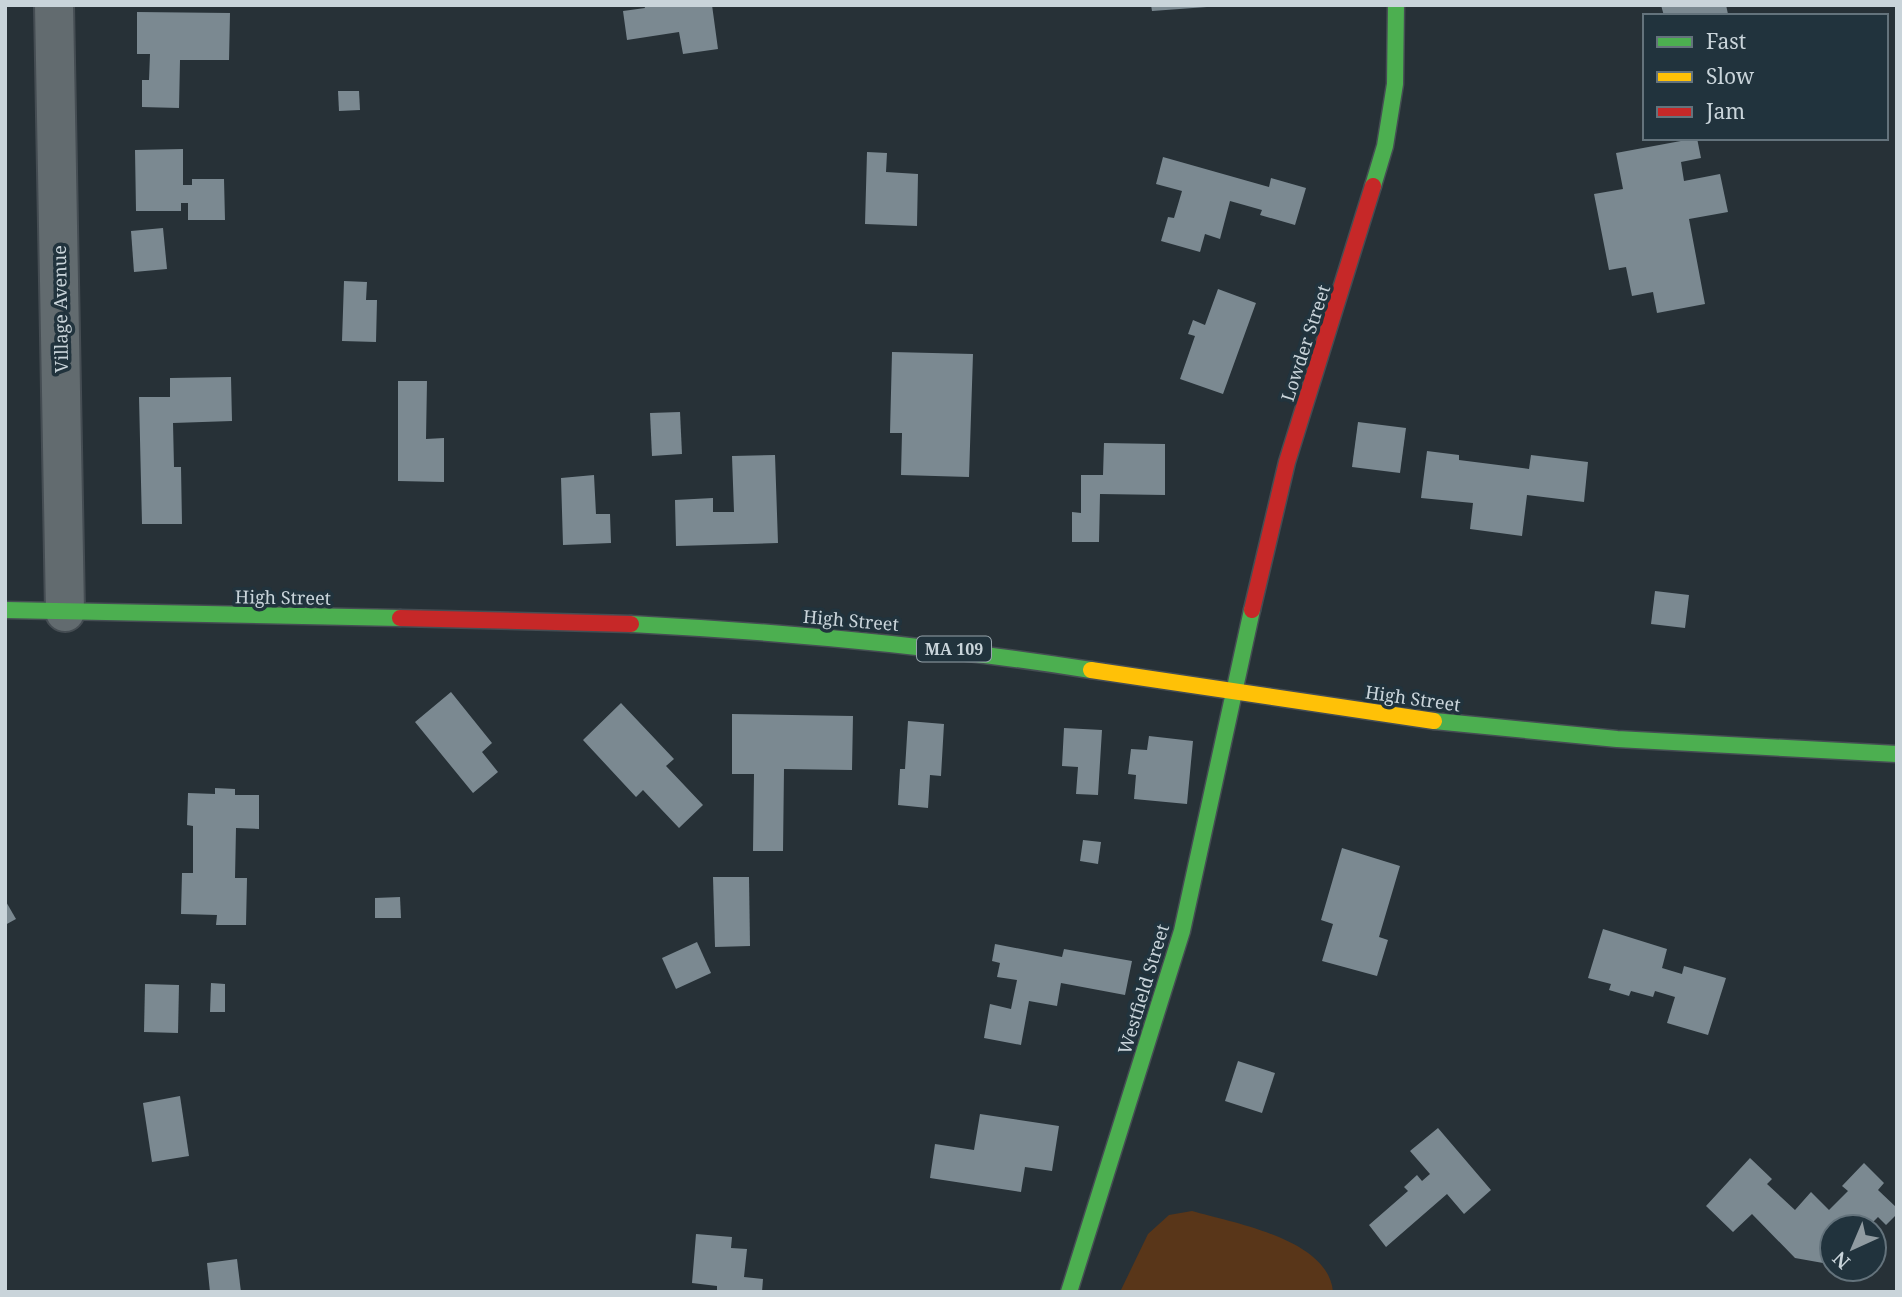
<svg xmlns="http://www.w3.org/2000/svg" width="1902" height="1297" font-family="'Noto Serif',serif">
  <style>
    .green { fill: #593619 }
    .building { fill: #7b8991 }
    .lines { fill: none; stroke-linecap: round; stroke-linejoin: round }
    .street-casing { stroke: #454d53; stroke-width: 42 }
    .fast-casing { stroke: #454d53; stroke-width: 19 }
    .slow-casing { stroke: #454d53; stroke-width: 19 }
    .jam-casing { stroke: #454d53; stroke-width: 19 }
    .street { stroke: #626b6f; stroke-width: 38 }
    .fast { stroke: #4caf50; stroke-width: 16 }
    .slow { stroke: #ffc107; stroke-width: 16 }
    .jam { stroke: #c62828; stroke-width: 16 }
    .labels { text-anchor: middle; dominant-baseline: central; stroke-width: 7; stroke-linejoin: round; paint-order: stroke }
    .shield { fill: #21333d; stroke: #97a4ab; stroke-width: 2 }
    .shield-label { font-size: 16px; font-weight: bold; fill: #c9d4da }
    .street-label { font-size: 18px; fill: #c9d4da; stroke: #21333d }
  </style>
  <rect width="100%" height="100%" fill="#273137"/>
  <!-- green -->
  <path class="green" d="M1192 1211C1233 1223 1329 1239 1333 1292H1120L1148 1234 1169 1215Z"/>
  <!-- building -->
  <g class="building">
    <polygon points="644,5 712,5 718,49 683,54 679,32 627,40 623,11 645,8"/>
    <polygon points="1151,5 1207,5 1207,7 1152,11"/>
    <polygon points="1661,5 1726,5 1728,14 1664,16"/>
    <polygon points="137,12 230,13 229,60 180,60 179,108 142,107 142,80 149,80 150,54 137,54"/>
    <polygon points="338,91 359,91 360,110 339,111"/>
    <polygon points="1697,138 1701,158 1681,162 1684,181 1720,174 1728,212 1689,219 1705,304 1657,313 1653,292 1632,296 1626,267 1609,270 1594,194 1623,189 1616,153"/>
    <polygon points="183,149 183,185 192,185 192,179 224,179 225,220 188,220 188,203 181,203 181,211 136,211 135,150"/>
    <polygon points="867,152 887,153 886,172 918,174 917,226 865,224"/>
    <polygon points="1163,157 1269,187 1271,178 1306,188 1295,225 1260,215 1262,210 1230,201 1220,239 1205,234 1200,252 1161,241 1168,217 1174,218 1182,191 1156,184"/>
    <polygon points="163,228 167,269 134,272 131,231"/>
    <polygon points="344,281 367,282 366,300 377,300 376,342 342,341"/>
    <polygon points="1218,289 1256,303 1223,394 1180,379 1195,336 1188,334 1193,320 1205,325"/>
    <polygon points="892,352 973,354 969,477 901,475 902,433 890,433"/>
    <polygon points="231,377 232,421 173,423 174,467 181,467 182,524 142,524 139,397 170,397 170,378"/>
    <polygon points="398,381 427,381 426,439 444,438 444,482 398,481"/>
    <polygon points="680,412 682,454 652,456 650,413"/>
    <polygon points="1358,422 1406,428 1400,473 1352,467"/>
    <polygon points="1104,443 1165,444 1165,495 1100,494 1099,542 1072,542 1072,512 1081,513 1081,475 1103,475"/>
    <polygon points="1427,451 1459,455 1459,460 1529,469 1531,455 1588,462 1584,502 1527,495 1522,536 1470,529 1473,503 1421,498"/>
    <polygon points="775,455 778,543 676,546 675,500 713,498 713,512 734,512 732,456"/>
    <polygon points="594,475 596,514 610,514 611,543 563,545 561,478"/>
    <polygon points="1655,591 1689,595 1685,628 1651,624"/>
    <polygon points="451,692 492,743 482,752 498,772 473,793 415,722"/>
    <polygon points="621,703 674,759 666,766 703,805 679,828 643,790 636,797 583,740"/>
    <polygon points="732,714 853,716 852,770 784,769 783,851 753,851 754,774 732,774"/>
    <polygon points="908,721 944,724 941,776 930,775 928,808 898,805 900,769 905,769"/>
    <polygon points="1064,728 1102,730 1098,795 1076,794 1078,767 1062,766"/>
    <polygon points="1149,736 1193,741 1187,804 1134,799 1136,775 1128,774 1131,749 1147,750"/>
    <polygon points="215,788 235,789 235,795 259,795 259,829 236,828 235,878 247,878 246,925 216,925 217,915 181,914 182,873 193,873 193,826 187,825 188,793 215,794"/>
    <polygon points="1083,840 1101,842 1098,864 1080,861"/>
    <polygon points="1342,848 1400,866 1379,937 1388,940 1377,976 1322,961 1333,924 1321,920"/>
    <polygon points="713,877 749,877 750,946 715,947"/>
    <polygon points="400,897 401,918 375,918 375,898"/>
    <polygon points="5,900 16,919 5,925"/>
    <polygon points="1603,929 1667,949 1662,968 1682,974 1684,966 1726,978 1708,1035 1667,1023 1675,997 1655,991 1653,997 1631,991 1629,996 1609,990 1611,984 1588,978"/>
    <polygon points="697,942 711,973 676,989 662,958"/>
    <polygon points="995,944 1062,957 1064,949 1132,961 1125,995 1061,983 1057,1006 1029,1001 1021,1045 984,1038 990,1004 1011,1009 1017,980 997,977 1000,963 992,961"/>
    <polygon points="211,983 225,984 225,1012 210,1012"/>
    <polygon points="145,984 179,985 178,1033 144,1032"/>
    <polygon points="1238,1061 1275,1073 1262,1113 1225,1101"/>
    <polygon points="180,1096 189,1156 152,1162 143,1103"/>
    <polygon points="980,1114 1059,1126 1052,1171 1025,1167 1021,1192 930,1178 935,1144 974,1150"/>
    <polygon points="1438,1128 1491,1190 1464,1214 1447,1194 1386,1247 1369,1225 1408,1191 1404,1187 1417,1175 1422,1181 1430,1174 1410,1151"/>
    <polygon points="1750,1158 1772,1179 1767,1184 1795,1210 1811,1192 1829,1210 1848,1191 1842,1186 1864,1163 1884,1183 1878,1190 1897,1208 1897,1214 1886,1225 1878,1217 1868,1227 1832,1227 1832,1253 1823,1263 1795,1258 1752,1214 1733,1232 1706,1206"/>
    <polygon points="696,1234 732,1237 731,1248 747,1249 744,1277 763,1279 762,1292 717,1292 717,1286 692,1283"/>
    <polygon points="237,1259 241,1292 210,1292 207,1263"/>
  </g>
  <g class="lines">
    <defs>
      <polyline id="street" points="54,5 65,612"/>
      <g id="fast">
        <polyline points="1373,186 1385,146 1395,84 1396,5"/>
        <polyline points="5,610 400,618"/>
        <path d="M631 624C785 632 938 646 1091 670"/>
        <polyline points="1434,721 1617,739 1897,754"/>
        <polyline points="1069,1292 1182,931 1252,610"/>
      </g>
      <polyline id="slow" points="1091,670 1434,721"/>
      <g id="jam">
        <polyline points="1252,610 1287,462 1373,186"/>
        <polyline points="400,618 631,624"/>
      </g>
    </defs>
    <!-- street casing -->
    <use href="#street" class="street-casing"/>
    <!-- fast casing -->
    <use href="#fast" class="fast-casing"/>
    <!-- slow casing -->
    <use href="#slow" class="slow-casing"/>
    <!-- jam casing -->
    <use href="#jam" class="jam-casing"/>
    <!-- street -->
    <use href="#street" class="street"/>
    <!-- fast -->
    <use href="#fast" class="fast"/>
    <!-- slow -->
    <use href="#slow" class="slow"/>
    <!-- jam -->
    <use href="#jam" class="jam"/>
  </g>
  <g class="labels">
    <!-- shield labels -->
    <rect class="shield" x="917" y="636.5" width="74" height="25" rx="5"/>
    <g class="shield-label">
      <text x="954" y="649">MA 109</text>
    </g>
    <!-- street labels -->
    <g class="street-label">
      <text transform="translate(60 309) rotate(-91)">Village Avenue</text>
      <text transform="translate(1305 343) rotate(-72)">Lowder Street</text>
      <text transform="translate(283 597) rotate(1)">High Street</text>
      <text transform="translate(851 620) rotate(5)">High Street</text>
      <text transform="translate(1413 698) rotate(8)">High Street</text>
      <text transform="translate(1143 989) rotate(-73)">Westfield Street</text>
    </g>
  </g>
  <!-- border -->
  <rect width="1902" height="1297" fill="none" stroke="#c9d4da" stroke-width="14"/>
  <!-- legend -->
  <rect x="1643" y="14" width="245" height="126" fill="#21333d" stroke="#64737c" stroke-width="2"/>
  <rect x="1657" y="37" width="35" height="10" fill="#4caf50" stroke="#64737c" stroke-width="2"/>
  <text x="1706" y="49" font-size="21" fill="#c9d4da">Fast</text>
  <rect x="1657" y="72" width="35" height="10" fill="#ffc107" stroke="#64737c" stroke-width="2"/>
  <text x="1706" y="84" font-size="21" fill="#c9d4da">Slow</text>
  <rect x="1657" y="107" width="35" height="10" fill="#c62828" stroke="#64737c" stroke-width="2"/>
  <text x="1706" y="119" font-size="21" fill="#c9d4da">Jam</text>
  <!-- north arrow -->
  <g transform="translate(1853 1248) rotate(224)"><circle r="33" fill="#21333d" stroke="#64737c" stroke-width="2"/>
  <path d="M0-5L12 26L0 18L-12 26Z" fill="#909ba1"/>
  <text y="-10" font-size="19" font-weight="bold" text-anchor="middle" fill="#c9d4da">N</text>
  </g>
</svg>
